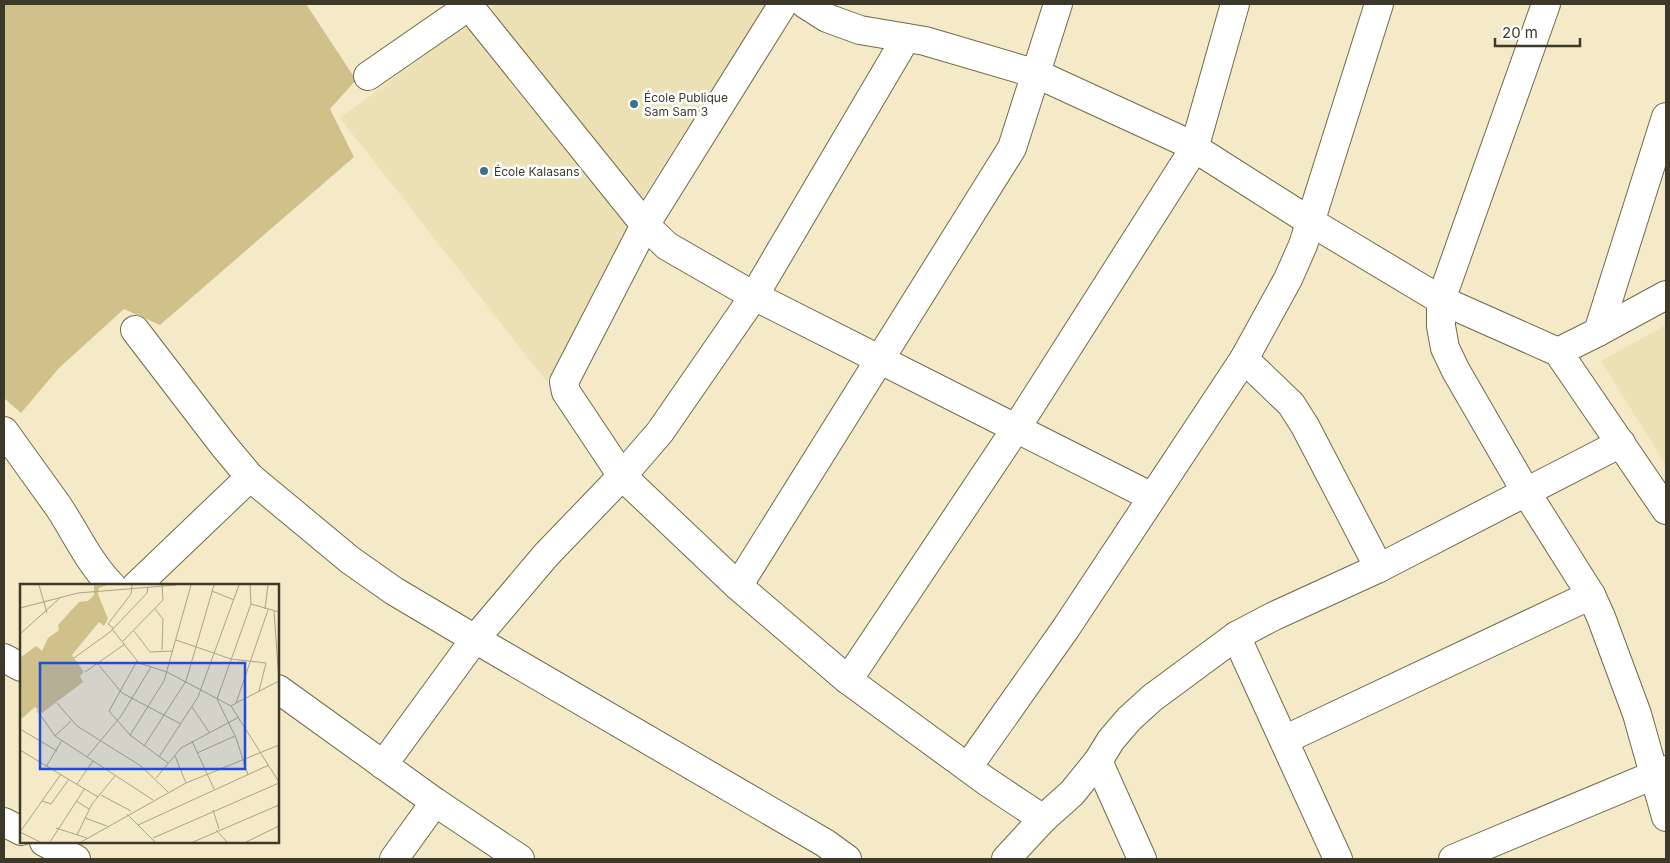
<svg xmlns="http://www.w3.org/2000/svg" width="1670" height="863" font-family="Inter,sans-serif">
  <style>
    .built { fill: #ece0b5 }
    .green { fill: #d0c18a }
    .lines { fill: none; stroke-linecap: round; stroke-linejoin: round }
    .minor-casing { stroke: #726949; stroke-width: 30 }
    .tertiary-casing { stroke: #726949; stroke-width: 30 }
    .minor { stroke: #fff; stroke-width: 28 }
    .tertiary { stroke: #fff; stroke-width: 28 }
    .poi-dot { fill: #3b738d; stroke: #fff; stroke-width: 2 }
    .labels { text-anchor: middle; dominant-baseline: central; stroke-width: 5; stroke-linejoin: round; paint-order: stroke }
    .poi-label { font-size: 12px; fill: #3c382a; stroke: #fff; text-anchor: start }
    .inset-road { fill: none; stroke: #aaa388; stroke-width: 1 }
    .view { fill: #1d4ed8; fill-opacity: 0.15; stroke: #1d4ed8; stroke-width: 2.5 }
    .inset-edge { fill: none; stroke: #3c382a; stroke-width: 2.5 }
  </style>
  <rect width="100%" height="100%" fill="#f4eac7"/>
  <!-- built -->
  <g class="built">
    <polygon points="497,4 767,4 643,197 488,10"/>
    <polygon points="468,23 629,224 547,382 340,118"/>
    <polygon points="1666,325 1666,465 1601,361"/>
  </g>
  <!-- green -->
  <polygon class="green" points="4,4 306,4 356,80 330,109 354,157 160,325 124,309 59,368 21,413 4,398"/>
  <g class="lines">
    <defs>
      <g id="minor">
        <polyline points="783,4 645,225 564,382 566,392 622,476 738,586 848,680 986,781 1043,819"/>
        <polyline points="805,4 827,18 860,30 925,41 1037,74 1185,142 1311,222 1441,300 1558,352 1666,510"/>
        <polyline points="1546,4 1441,300 1441,326 1445,348 1456,371 1526,492 1591,595 1601,617 1637,714 1666,817"/>
        <polyline points="469,6 645,225 667,246 754,296 1152,497"/>
        <polyline points="368,76 472,4"/>
        <polyline points="135,330 224,446 250,477 350,560 394,591 475,639 825,843 847,859"/>
        <polyline points="1598,332 1666,295"/>
        <polyline points="1558,352 1598,332 1666,117"/>
        <polyline points="1244,359 1291,404 1305,426 1379,568"/>
        <path d="M4 431C22 456 40 481 58 506 76 533 89 563 112 586"/>
        <polyline points="136,586 250,477"/>
        <polyline points="738,586 1012,148 1058,4"/>
        <polyline points="1236,636 1338,859"/>
        <polyline points="4,658 21,667"/>
        <polyline points="848,680 1017,427 1194,149 1235,4"/>
        <polyline points="278,689 435,802 520,859"/>
        <polyline points="1284,740 1591,595"/>
        <polyline points="1098,761 1142,859"/>
        <polyline points="383,765 475,639 546,555 622,476 660,432 754,296 906,38"/>
        <polyline points="968,767 1066,628 1244,359 1288,279 1303,245 1379,4"/>
        <polyline points="4,822 21,831"/>
        <polyline points="44,842 76,859"/>
        <polyline points="394,859 435,802"/>
        <polyline points="1006,859 1043,819 1072,793 1098,761 1111,740 1129,719 1152,698 1236,636 1274,616 1379,568 1621,443"/>
      </g>
      <polyline id="tertiary" points="1453,859 1666,770"/>
    </defs>
    <!-- minor casing -->
    <use href="#minor" class="minor-casing"/>
    <!-- tertiary casing -->
    <use href="#tertiary" class="tertiary-casing"/>
    <!-- minor -->
    <use href="#minor" class="minor"/>
    <!-- tertiary -->
    <use href="#tertiary" class="tertiary"/>
  </g>
  <!-- markers -->
  <g class="poi-dot">
    <circle cx="634" cy="104" r="5"/>
    <circle cx="484" cy="171" r="5"/>
  </g>
  <g class="labels">
    <!-- poi labels -->
    <g class="poi-label">
      <text x="644" y="97">École Publique<tspan x="644" dy="14">Sam Sam 3</tspan></text>
      <text x="494" y="171">École Kalasans</text>
    </g>
  </g>
  <!-- overview -->
  <g transform="translate(20 584)">
    <rect width="259" height="259" fill="#f4eac7"/>
    <path d="M74 1H87L79 4 78 10 88 35 84 42 79 38 52 71 64 88 60 92 63 98 22 129 15 123 0 136V74L16 62 22 67 28 54 39 46 38 41 59 18 68 17 74 11Z" fill="#d0c18a"/>
    <path class="inset-road" d="M19 1 27 29M192 7 214 16M231 20 259 28M0 24 58 9 156 1M135 25 143 35 142 66M245 25 248 1M254 27 259 97M93 44 88 40 111 10 112 1M92 45 119 79 147 88 211 122 259 198M114 47 130 68 153 67M0 50 40 14M156 56 211 75 246 79 239 107M103 57 143 16 142 1M54 74 90 48 127 9 128 3M117 77 89 127 110 151 148 179M77 79 102 109 161 140M65 88 105 60M37 119 57 142 121 182 148 208M216 119 259 97M211 122 216 119 248 26M172 123 189 148M17 126 35 152 133 216M0 145 37 167M110 151 144 97 171 1M35 152 51 137M172 157 194 205M124 162 166 97 194 1M0 166 78 213M177 169 215 152M155 172 166 199M67 173 101 132 131 83M139 173 178 113 219 1M26 183 42 156M228 191 216 154 197 115 231 20 230 1M136 194 161 164 219 133M57 200 73 177M81 211 111 227M22 217 31 220 49 195M56 217 69 225M193 226 199 245M107 230 135 258M65 234 87 242M118 241 249 181M36 244 67 254M196 246 207 258M57 251 72 220 95 192M133 254 259 199M20 258 0 248 41 190M30 258 65 204M61 258 166 199 259 161M173 258 259 221M226 258 259 242"/>
    <path class="view" d="M20 79H225V185H20Z"/>
    <rect width="259" height="259" class="inset-edge"/>
  </g>
  <!-- border -->
  <rect width="1670" height="863" fill="none" stroke="#3c382a" stroke-width="10"/>
  <!-- scale -->
  <path d="M1495 38v8h85v-8" fill="none" stroke="#3c382a" stroke-width="2.5"/>
  <text x="1502" y="38" font-size="15" fill="#3c382a" stroke="#ffffff" stroke-width="4" paint-order="stroke">20 m</text>
</svg>
